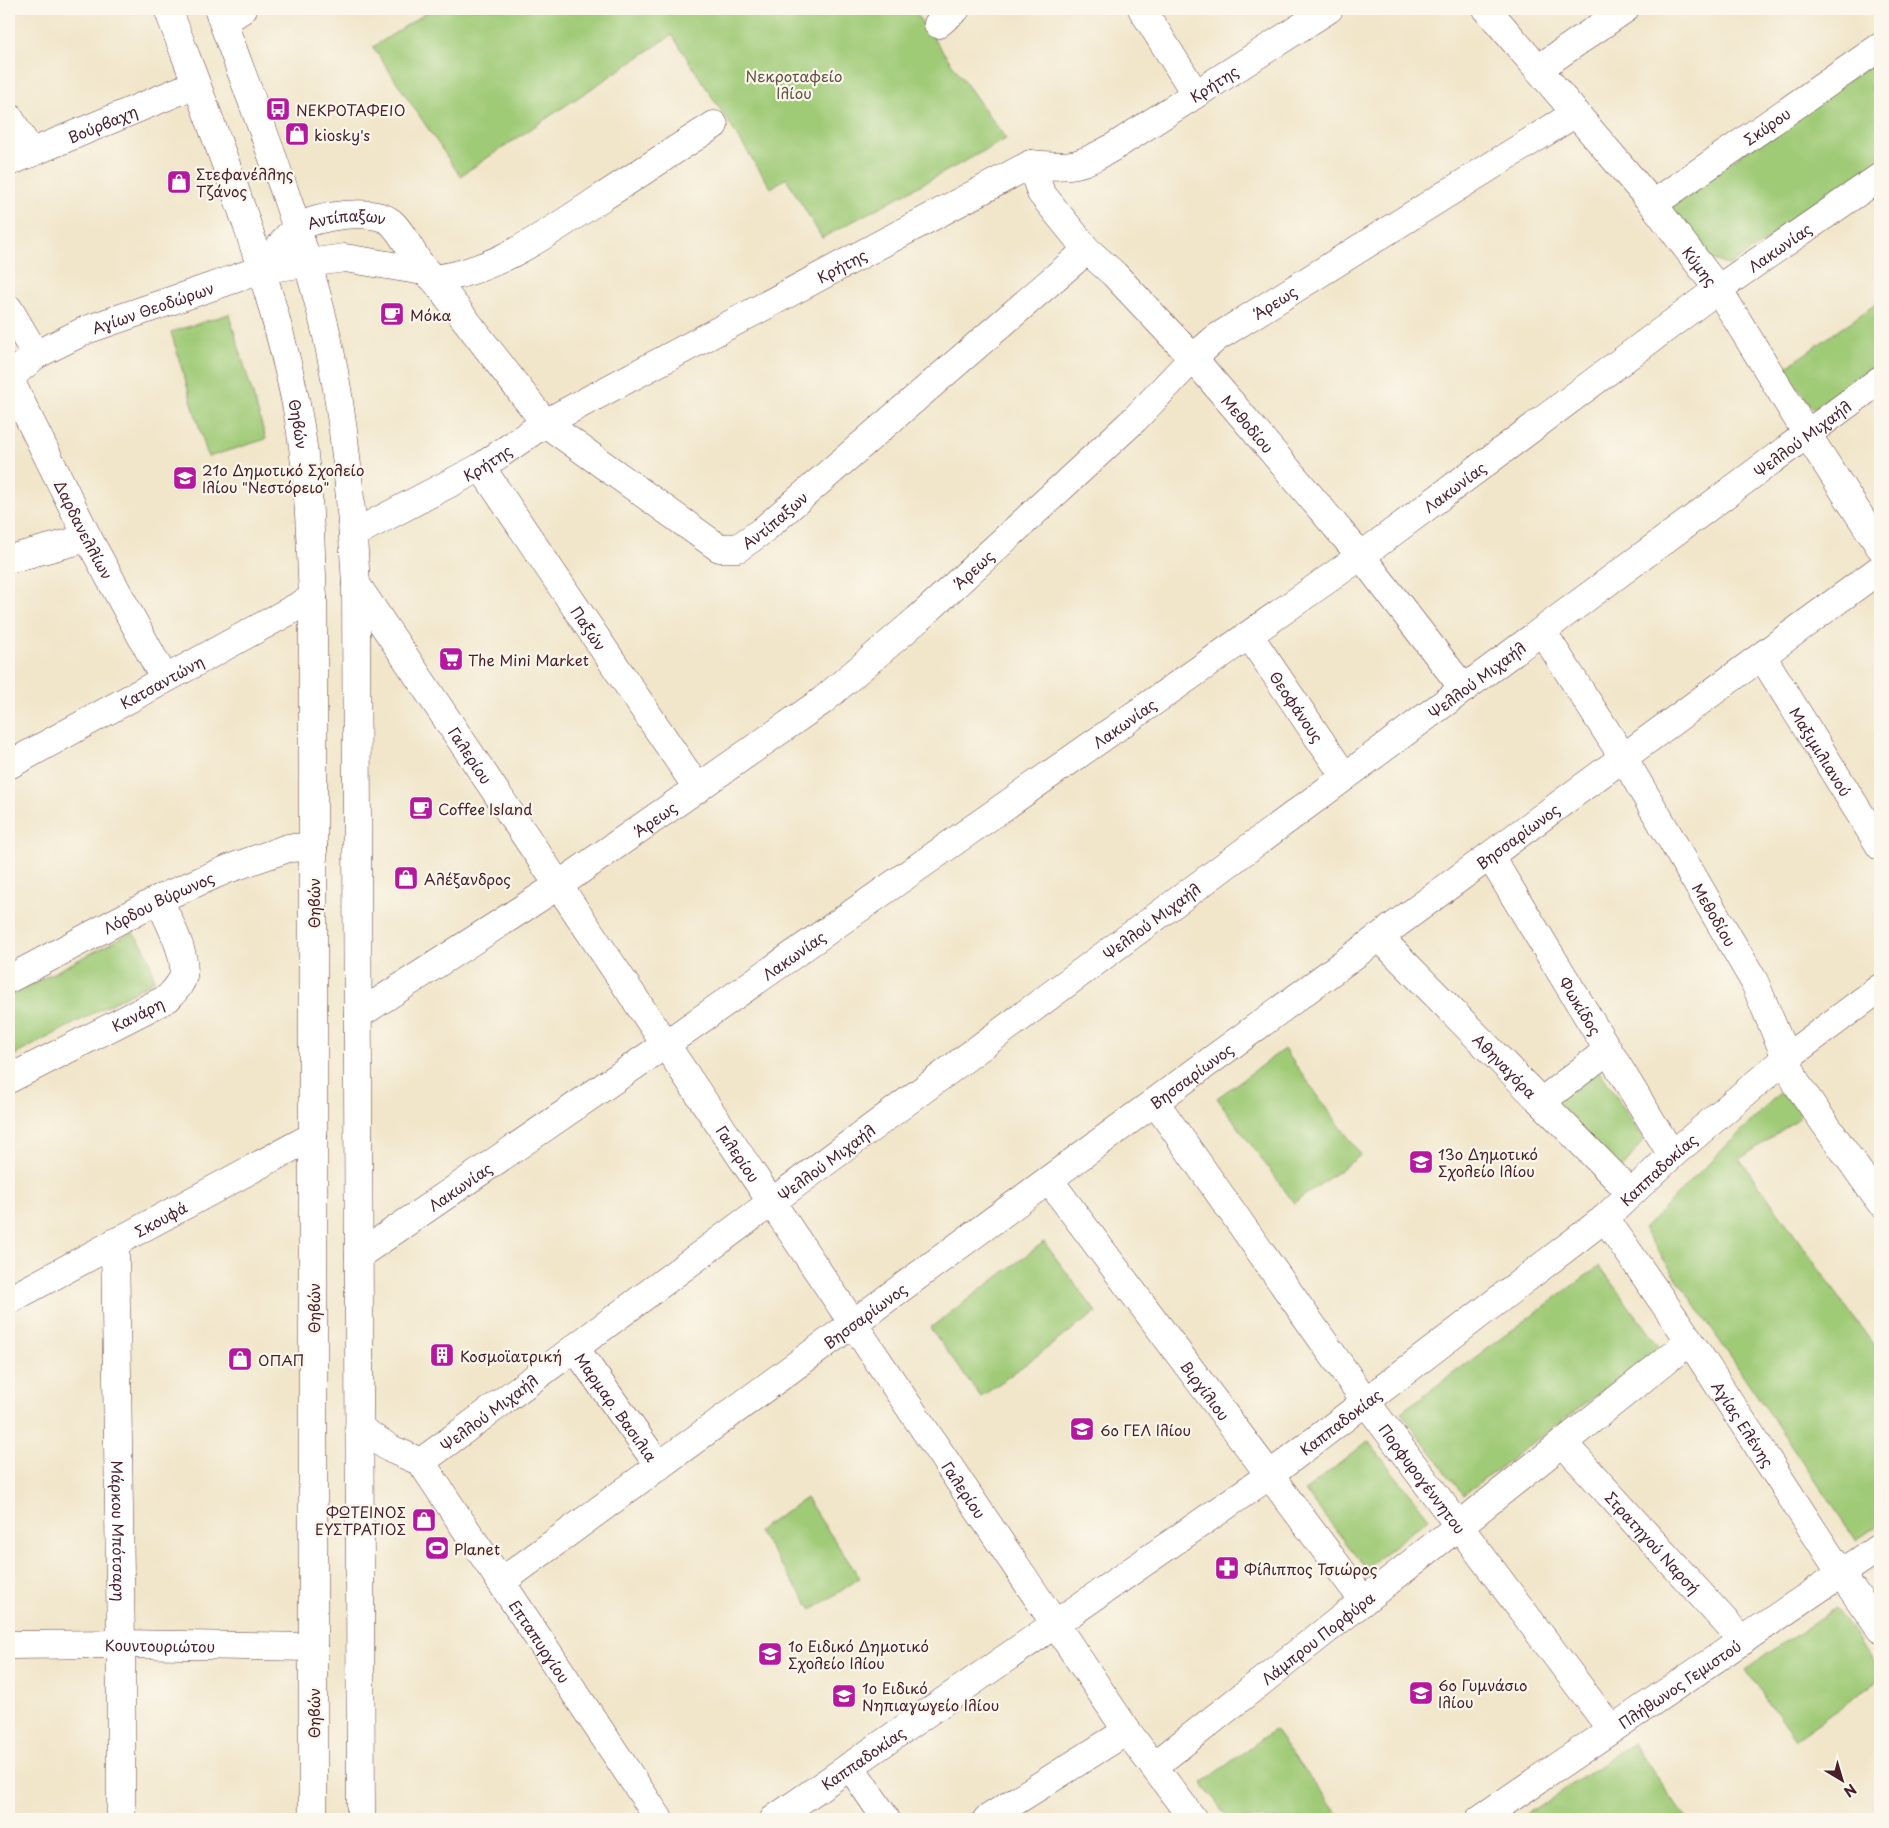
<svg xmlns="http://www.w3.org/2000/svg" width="1889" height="1828" font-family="'Playpen Sans',sans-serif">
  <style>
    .green { fill: #9fca76; stroke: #747450 }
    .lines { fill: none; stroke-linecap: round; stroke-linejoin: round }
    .street-casing { stroke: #633d43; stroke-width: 29 }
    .secondary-casing { stroke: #633d43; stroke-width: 29 }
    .street { stroke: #fff; stroke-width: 28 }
    .secondary { stroke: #fff; stroke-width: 28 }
    .labels { text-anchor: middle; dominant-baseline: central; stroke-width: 4.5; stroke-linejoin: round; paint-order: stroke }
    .park-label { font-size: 15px; fill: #645242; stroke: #fbf7ec }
    .street-label { font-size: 15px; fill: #4a1f2b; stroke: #fbf7ec }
    .poi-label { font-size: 15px; fill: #4a1f2b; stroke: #fbf7ec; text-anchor: start }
  </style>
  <rect width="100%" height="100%" fill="#fbf7ec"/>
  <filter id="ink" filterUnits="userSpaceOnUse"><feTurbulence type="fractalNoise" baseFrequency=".02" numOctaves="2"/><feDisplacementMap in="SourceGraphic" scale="10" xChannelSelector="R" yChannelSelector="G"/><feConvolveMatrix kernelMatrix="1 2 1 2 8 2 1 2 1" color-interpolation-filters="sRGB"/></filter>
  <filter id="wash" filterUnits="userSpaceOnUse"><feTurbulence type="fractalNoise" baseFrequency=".0096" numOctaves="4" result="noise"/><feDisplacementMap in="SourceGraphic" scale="20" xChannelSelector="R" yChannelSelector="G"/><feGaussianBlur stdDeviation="1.12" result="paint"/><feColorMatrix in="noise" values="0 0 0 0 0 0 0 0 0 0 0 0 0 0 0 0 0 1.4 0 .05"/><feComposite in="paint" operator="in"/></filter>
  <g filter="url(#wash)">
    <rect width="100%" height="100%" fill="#f1e6ca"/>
    <!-- green -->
    <g class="green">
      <polygon points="432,9 924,9 916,14 1006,139 822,238 786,178 771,188 672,35 460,176 373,47"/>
      <polygon points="1880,59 1880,168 1729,265 1713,260 1669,204"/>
      <polygon points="1880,301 1880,363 1813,409 1785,368"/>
      <polygon points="229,314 266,439 208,457 171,332"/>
      <path d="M132 932C146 947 151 960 154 981L9 1058V996Z"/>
      <polygon points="1284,1049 1361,1155 1294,1203 1217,1098"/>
      <polygon points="1597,1067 1644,1139 1621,1170 1553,1099"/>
      <polygon points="1779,1093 1793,1101 1800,1113 1798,1119 1740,1159 1880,1354 1880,1524 1856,1540 1643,1229"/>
      <polygon points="1044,1242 1096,1312 981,1397 930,1328"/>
      <polygon points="1599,1266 1660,1348 1463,1495 1401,1412"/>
      <polygon points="1368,1441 1429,1518 1366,1568 1305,1491"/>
      <polygon points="806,1498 860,1578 812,1610 758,1531"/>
      <polygon points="1835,1608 1880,1672 1880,1680 1795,1740 1746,1670"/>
      <polygon points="1274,1730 1341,1819 1229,1819 1202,1783"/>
      <polygon points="1633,1743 1686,1819 1521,1819"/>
    </g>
  </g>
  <g filter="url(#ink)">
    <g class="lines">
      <defs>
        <g id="street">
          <polyline points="1142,9 1195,93"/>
          <path id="s1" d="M1487 9 1653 204 1718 289 1807 434 1880 547"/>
          <polyline points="223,22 243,9"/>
          <polyline points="938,24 956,9"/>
          <polyline points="1538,69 1625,9"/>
          <polyline points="9,117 31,153"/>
          <path id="s2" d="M9 162 196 84"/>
          <path id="s3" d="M1031 164 1041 193 1087 250 1114 274 1193 358 1361 556 1464 689"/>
          <path id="s4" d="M1653 204 1880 47"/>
          <path id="s5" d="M263 269C271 260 288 233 297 228 316 216 376 206 393 224 409 241 415 264 434 279L545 423 719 548H738L762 531 1087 250"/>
          <path d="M434 279C495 272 551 231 601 198 639 174 676 149 714 125"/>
          <polyline points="9,309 36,355"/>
          <path id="s6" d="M9 378 36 355 86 330 263 269 345 258 423 271"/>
          <path id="s7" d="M9 378 88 538 164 678"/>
          <path id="s8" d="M481 467 698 789"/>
          <path id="s9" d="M353 534 481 467 545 423 1031 164C1072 168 1079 167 1115 146L1329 9"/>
          <polyline points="9,559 88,538"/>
          <path id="s10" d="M356 584 1127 1731 1193 1819"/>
          <path id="s11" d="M1542 631 1623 757 1754 981 1797 1084 1880 1202"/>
          <path id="s12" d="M1249 635 1345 777"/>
          <path id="s13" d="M1762 656 1880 846"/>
          <path id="s14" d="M9 765 313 598"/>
          <path id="s15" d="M1490 856 1672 1155"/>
          <path id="s16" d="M1379 937 1631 1193"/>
          <path id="s17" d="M9 979 159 899 228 869 288 848 313 847"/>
          <path id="s18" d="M358 1015 559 885 822 701 918 619 1065 484 1135 419 1193 358 1216 338 1576 113"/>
          <path id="s19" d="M9 1079 168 998C174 991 181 985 183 976 188 955 167 919 159 899"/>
          <path id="s20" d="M1155 1102 1366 1402 1611 1729"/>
          <polyline points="1541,1102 1608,1050"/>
          <path id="s21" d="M1049 1180 1363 1600"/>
          <path id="s22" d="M1605 1218 1690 1341 1842 1575 1880 1629"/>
          <path id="s23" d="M115 1242 121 1644V1819"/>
          <path id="s24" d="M359 1255 666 1044 1361 556 1718 289 1880 177"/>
          <path id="s25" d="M9 1300 313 1136"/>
          <path id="s26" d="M575 1348 659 1466"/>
          <polyline points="359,1428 391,1449 421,1462"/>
          <path id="s27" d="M1563 1443 1743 1641"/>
          <path id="s28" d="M421 1462 1880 380"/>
          <path id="s29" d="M421 1462 659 1819"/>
          <path id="s30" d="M501 1582 1880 569"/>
          <path id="s31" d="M9 1645 121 1644 313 1647"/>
          <polyline points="850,1766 886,1819"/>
          <path id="s32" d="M1154 1766 1460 1525 1690 1341"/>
          <polyline points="987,1819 1127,1731"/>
          <path id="s33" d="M1480 1819 1880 1547"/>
        </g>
        <g id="secondary">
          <path id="s34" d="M168 9C217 140 270 271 297 409 309 471 310 535 313 598V1819"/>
          <path d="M218 9C257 116 301 224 327 336 345 418 351 501 356 584L361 1819"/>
          <path id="s35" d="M774 1819 1270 1475 1605 1218 1672 1155 1786 1058 1880 988"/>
        </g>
      </defs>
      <!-- street casing -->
      <use href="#street" class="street-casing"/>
      <!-- secondary casing -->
      <use href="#secondary" class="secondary-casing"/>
      <!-- street -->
      <use href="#street" class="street"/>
      <!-- secondary -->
      <use href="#secondary" class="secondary"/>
    </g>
  </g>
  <!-- icons -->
  <defs>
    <symbol id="bus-square" viewBox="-11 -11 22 22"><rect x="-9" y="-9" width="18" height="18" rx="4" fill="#b5179e" stroke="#fbf7ec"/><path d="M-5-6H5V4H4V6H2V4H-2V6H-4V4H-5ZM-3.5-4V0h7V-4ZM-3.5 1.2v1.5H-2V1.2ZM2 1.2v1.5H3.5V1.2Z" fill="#fff"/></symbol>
    <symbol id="shop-square" viewBox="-11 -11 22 22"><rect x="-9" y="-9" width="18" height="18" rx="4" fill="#b5179e" stroke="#fbf7ec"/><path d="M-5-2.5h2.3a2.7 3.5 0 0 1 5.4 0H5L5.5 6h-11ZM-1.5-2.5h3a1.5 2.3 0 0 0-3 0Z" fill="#fff"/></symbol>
    <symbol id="cafe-square" viewBox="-11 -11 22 22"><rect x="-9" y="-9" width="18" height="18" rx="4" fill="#b5179e" stroke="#fbf7ec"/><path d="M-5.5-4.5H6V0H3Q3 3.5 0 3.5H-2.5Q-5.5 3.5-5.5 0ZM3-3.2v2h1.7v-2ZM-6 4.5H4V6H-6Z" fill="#fff"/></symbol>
    <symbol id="school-square" viewBox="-11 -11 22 22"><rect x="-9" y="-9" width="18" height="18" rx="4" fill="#b5179e" stroke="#fbf7ec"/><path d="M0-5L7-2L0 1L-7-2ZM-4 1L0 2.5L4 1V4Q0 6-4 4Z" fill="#fff"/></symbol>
    <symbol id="supermarket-square" viewBox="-11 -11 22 22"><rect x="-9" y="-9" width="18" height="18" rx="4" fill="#b5179e" stroke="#fbf7ec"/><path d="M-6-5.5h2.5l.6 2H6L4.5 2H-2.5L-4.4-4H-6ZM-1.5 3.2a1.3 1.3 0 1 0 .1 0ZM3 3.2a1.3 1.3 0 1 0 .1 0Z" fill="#fff"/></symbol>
    <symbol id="building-square" viewBox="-11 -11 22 22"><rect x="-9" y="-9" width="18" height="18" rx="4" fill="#b5179e" stroke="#fbf7ec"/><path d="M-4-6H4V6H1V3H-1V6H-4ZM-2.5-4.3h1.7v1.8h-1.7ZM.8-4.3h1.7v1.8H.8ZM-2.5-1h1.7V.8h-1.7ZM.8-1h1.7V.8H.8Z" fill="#fff"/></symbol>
    <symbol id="stadium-square" viewBox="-11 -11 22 22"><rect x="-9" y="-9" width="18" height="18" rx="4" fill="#b5179e" stroke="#fbf7ec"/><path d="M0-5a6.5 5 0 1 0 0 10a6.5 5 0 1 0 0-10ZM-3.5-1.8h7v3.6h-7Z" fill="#fff"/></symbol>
    <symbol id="pharmacy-square" viewBox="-11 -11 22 22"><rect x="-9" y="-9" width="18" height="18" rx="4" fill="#b5179e" stroke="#fbf7ec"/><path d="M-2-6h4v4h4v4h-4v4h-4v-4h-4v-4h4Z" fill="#fff"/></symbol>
  </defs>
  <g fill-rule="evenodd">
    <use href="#bus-square" x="264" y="95" width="28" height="28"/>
    <use href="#shop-square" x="283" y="120" width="28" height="28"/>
    <use href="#shop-square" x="165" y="168" width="28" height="28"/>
    <use href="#cafe-square" x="378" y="300" width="28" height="28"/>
    <use href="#school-square" x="171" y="464" width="28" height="28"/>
    <use href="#supermarket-square" x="437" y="645" width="28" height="28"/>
    <use href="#cafe-square" x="407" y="794" width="28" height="28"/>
    <use href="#shop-square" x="392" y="864" width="28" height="28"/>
    <use href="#school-square" x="1407" y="1148" width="28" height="28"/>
    <use href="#building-square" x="428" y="1341" width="28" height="28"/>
    <use href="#shop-square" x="226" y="1345" width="28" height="28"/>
    <use href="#school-square" x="1068" y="1415" width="28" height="28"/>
    <use href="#shop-square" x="410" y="1506" width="28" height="28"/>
    <use href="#stadium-square" x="423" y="1534" width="28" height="28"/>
    <use href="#pharmacy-square" x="1213" y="1554" width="28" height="28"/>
    <use href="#school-square" x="756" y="1640" width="28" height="28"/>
    <use href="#school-square" x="1407" y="1679" width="28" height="28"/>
    <use href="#school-square" x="830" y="1682" width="28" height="28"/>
  </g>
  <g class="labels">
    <!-- park labels -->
    <g class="park-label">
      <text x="794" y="75">Νεκροταφείο<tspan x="794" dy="17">Ιλίου</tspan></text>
    </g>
    <!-- street labels -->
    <g class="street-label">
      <text stroke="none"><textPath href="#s9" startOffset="978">Κρήτης</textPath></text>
      <text stroke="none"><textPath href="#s2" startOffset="101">Βούρβαχη</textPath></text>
      <text stroke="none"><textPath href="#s4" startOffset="138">Σκύρου</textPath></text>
      <text stroke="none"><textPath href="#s5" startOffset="105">Αντίπαξων</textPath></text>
      <text stroke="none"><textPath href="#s24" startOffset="1742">Λακωνίας</textPath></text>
      <text stroke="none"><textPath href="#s9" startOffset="558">Κρήτης</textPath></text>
      <text stroke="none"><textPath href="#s1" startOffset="334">Κύμης</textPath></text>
      <text stroke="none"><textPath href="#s18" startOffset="1165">Άρεως</textPath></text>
      <text stroke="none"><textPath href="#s6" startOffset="162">Αγίων Θεοδώρων</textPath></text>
      <text stroke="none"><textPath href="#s34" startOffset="436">Θηβών</textPath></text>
      <text stroke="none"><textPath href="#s3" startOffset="341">Μεθοδίου</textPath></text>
      <text stroke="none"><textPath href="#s28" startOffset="1719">Ψελλού Μιχαήλ</textPath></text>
      <text stroke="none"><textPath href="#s9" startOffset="152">Κρήτης</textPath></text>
      <text stroke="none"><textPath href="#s24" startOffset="1338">Λακωνίας</textPath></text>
      <text stroke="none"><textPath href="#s5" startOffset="684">Αντίπαξων</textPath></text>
      <text stroke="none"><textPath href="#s7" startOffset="169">Δαρδανελλίων</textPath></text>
      <text stroke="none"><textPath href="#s18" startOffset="761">Άρεως</textPath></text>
      <text stroke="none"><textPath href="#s8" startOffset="194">Παξών</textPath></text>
      <text stroke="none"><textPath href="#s28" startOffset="1314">Ψελλού Μιχαήλ</textPath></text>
      <text stroke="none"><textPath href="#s14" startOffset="174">Κατσαντώνη</textPath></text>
      <text stroke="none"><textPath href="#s12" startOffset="86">Θεοφάνους</textPath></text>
      <text stroke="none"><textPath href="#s24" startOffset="932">Λακωνίας</textPath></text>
      <text stroke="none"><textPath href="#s13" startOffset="112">Μαξιμιλιανού</textPath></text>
      <text stroke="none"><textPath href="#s10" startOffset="206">Γαλερίου</textPath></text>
      <text stroke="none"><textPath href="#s18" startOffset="356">Άρεως</textPath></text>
      <text stroke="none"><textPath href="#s30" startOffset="1261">Βησσαρίωνος</textPath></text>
      <text stroke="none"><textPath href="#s17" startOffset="168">Λόρδου Βύρωνος</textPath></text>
      <text transform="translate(313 903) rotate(-90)">Θηβών</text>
      <text stroke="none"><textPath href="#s11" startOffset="332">Μεθοδίου</textPath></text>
      <text stroke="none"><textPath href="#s28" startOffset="909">Ψελλού Μιχαήλ</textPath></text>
      <text stroke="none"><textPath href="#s24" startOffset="528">Λακωνίας</textPath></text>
      <text stroke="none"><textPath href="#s15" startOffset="175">Φωκίδος</textPath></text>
      <text stroke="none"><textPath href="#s19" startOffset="144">Κανάρη</textPath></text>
      <text stroke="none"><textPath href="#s16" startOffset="180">Αθηναγόρα</textPath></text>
      <text stroke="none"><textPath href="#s30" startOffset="856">Βησσαρίωνος</textPath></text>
      <text stroke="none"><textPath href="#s10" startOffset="686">Γαλερίου</textPath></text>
      <text stroke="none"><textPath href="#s28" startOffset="504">Ψελλού Μιχαήλ</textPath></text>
      <text stroke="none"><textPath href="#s35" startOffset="1098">Καππαδοκίας</textPath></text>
      <text stroke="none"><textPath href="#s24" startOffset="122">Λακωνίας</textPath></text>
      <text stroke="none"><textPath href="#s25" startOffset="172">Σκουφά</textPath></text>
      <text transform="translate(313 1308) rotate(-90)">Θηβών</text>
      <text stroke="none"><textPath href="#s30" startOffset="451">Βησσαρίωνος</textPath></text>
      <text stroke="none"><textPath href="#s21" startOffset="262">Βιργίλιου</textPath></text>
      <text stroke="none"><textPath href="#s26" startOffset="72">Μαρμαρ. Βασιλια</textPath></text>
      <text stroke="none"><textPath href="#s28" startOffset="84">Ψελλού Μιχαήλ</textPath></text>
      <text stroke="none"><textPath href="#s35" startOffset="692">Καππαδοκίας</textPath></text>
      <text stroke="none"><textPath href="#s22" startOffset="248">Αγίας Ελένης</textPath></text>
      <text stroke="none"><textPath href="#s20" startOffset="462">Πορφυρογέννητου</textPath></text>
      <text stroke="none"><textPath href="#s10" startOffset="1091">Γαλερίου</textPath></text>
      <text stroke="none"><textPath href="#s23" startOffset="289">Μάρκου Μπότσαρη</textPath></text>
      <text stroke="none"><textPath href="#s27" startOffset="134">Στρατηγού Ναρσή</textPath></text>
      <text stroke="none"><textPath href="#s32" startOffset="208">Λάμπρου Πορφύρα</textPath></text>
      <text stroke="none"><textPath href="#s29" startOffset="215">Επταπυργίου</textPath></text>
      <text stroke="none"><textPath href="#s31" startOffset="151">Κουντουριώτου</textPath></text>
      <text stroke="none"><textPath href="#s33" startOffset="241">Πλήθωνος Γεμιστού</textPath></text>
      <text transform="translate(313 1713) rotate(-90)">Θηβών</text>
      <text stroke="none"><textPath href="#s35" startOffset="108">Καππαδοκίας</textPath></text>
    </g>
    <!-- poi labels -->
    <g class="poi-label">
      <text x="296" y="109">ΝΕΚΡΟΤΑΦΕΙΟ</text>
      <text x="314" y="134">kiosky's</text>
      <text x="196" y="173">Στεφανέλλης<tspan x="196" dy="17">Τζάνος</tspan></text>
      <text x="410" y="314">Μόκα</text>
      <text x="202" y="469">21ο Δημοτικό Σχολείο<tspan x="202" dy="17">Ιλίου "Νεστόρειο"</tspan></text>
      <text x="468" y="659">The Mini Market</text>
      <text x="438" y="808">Coffee Island</text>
      <text x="424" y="878">Αλέξανδρος</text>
      <text x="1438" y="1153">13ο Δημοτικό<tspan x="1438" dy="17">Σχολείο Ιλίου</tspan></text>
      <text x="460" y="1355">Κοσμοϊατρική</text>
      <text x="258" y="1359">ΟΠΑΠ</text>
      <text x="1100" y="1429">6ο ΓΕΛ Ιλίου</text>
      <text x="406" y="1511" text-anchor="end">ΦΩΤΕΙΝΟΣ<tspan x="406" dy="17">ΕΥΣΤΡΑΤΙΟΣ</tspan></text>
      <text x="454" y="1548">Planet</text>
      <text x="1244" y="1568">Φίλιππος Τσιώρος</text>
      <text x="788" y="1645">1ο Ειδικό Δημοτικό<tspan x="788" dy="17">Σχολείο Ιλίου</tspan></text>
      <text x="1438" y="1684">6ο Γυμνάσιο<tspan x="1438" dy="17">Ιλίου</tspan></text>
      <text x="862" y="1687">1ο Ειδικό<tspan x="862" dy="17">Νηπιαγωγείο Ιλίου</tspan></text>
    </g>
  </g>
  <!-- margin -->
  <rect width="1889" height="1828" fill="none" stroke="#fbf7ec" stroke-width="30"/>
  <!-- north arrow -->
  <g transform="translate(1842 1780) rotate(142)" stroke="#fbf7ec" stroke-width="4" paint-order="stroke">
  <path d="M0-4L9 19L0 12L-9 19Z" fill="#4a1f2b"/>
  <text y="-8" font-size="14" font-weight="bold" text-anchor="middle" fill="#4a1f2b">N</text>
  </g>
</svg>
